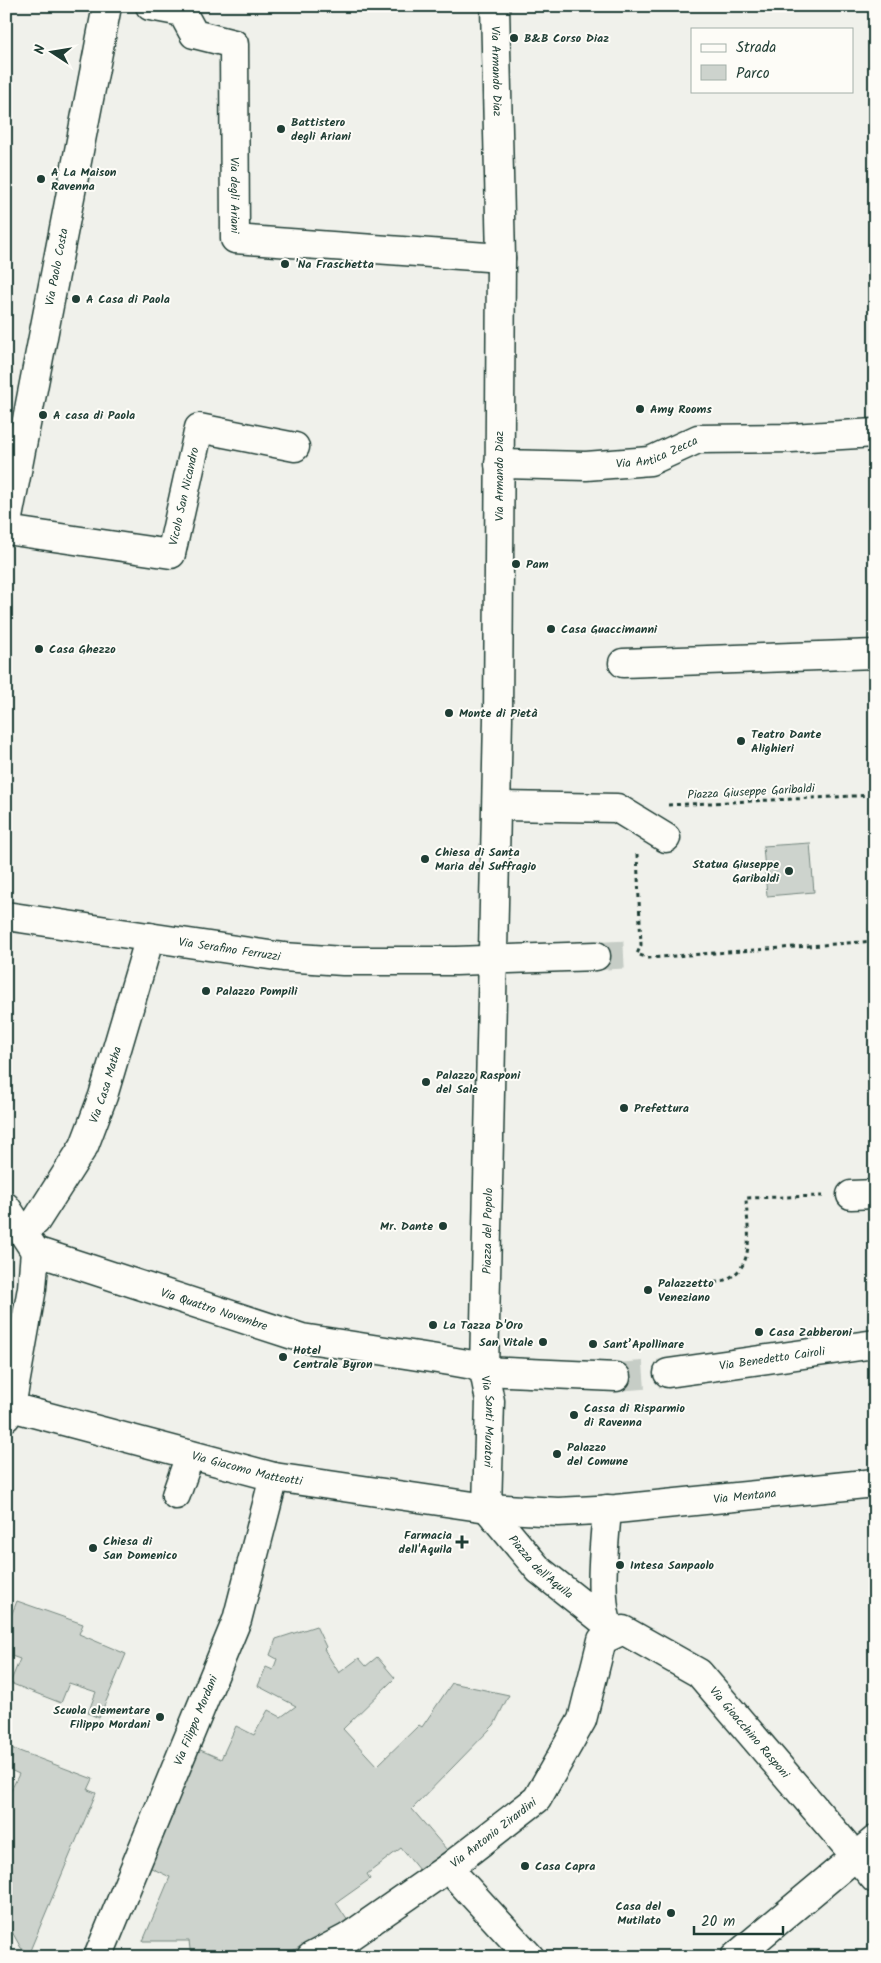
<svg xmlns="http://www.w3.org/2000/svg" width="881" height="1963" font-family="Kalam,sans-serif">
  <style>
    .green { fill: #cdd3cd; stroke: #768880 }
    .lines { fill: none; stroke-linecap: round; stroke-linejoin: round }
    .minor-tunnel { stroke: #c6cdc6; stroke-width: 28; stroke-dasharray: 28 14; stroke-linecap: butt }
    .minor-casing { stroke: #1f3d34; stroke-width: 31 }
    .path { stroke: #1f3d34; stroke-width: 3; stroke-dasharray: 4 4; stroke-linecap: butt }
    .minor { stroke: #fdfcf7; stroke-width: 28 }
    .poi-dot { fill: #1f3d34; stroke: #fdfcf7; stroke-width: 2 }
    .labels { text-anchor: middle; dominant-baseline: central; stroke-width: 4; stroke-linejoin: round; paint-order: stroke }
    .poi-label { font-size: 12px; font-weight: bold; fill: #1f3d34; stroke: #fdfcf7; text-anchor: start }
    .street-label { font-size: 12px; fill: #1f3d34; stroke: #fdfcf7 }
  </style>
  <rect width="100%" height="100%" fill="#f0f1eb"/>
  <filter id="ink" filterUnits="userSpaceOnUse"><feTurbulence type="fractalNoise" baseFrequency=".02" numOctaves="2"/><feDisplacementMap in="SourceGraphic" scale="10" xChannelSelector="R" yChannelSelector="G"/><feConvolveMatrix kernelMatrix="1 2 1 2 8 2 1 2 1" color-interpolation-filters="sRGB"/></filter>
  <g filter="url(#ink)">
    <!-- green -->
    <g class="green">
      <polygon points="810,843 814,892 767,896 763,846"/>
      <polygon points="17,1601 83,1624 79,1634 126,1654 99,1718 88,1713 96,1692 69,1683 61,1703 10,1683 20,1659 6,1654 6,1628"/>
      <polygon points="316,1626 326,1647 324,1649 339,1673 359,1658 366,1666 377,1657 395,1678 343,1729 377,1766 419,1725 422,1727 452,1683 509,1695 494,1725 412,1809 447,1850 419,1870 401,1848 367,1874 370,1879 336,1903 348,1921 281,1957 191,1957 189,1941 143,1941 170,1877 149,1867 198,1749 221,1759 236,1726 254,1735 268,1710 281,1717 296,1706 258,1686 266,1667 273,1670 277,1659 270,1655 276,1639"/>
      <polygon points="6,1746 93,1779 88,1790 96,1793 29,1953 21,1948 6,1921 6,1801 19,1774 6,1768"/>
    </g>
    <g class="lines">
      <!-- minor-tunnel -->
      <g class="minor-tunnel">
        <polyline points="596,956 637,954"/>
        <polyline points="616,1377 668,1373"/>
      </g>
      <defs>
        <g id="minor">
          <path id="s1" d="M150 6 182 12 194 34 234 44 235 239 501 258"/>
          <path id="s2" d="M495 6 501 258 498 718 484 1371 616 1377"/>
          <path id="s3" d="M499 464 586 466 650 461 698 439 791 438 875 433"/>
          <path id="s4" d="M6 528 107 6"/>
          <path id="s5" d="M6 530 171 554 199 428 295 447"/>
          <polyline points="623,663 875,654"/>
          <polyline points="497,806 617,808 666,838"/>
          <path id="s6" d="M6 916 283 957 343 961H456L596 956"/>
          <polyline points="851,1195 875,1194"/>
          <path id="s7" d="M6 1207 35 1251 302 1338 450 1361 473 1365 484 1371 490 1401 487 1508"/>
          <path id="s8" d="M36 1221 84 1146 103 1096 150 937"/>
          <path id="s9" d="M668 1373 875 1344"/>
          <path id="s10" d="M11 1407 274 1477 487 1508 558 1512 616 1509 875 1483"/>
          <polyline points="6,1417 11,1407 32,1288 35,1251"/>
          <polyline points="176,1495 190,1455"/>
          <path id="s11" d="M487 1508 539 1570 606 1623"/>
          <path d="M607 1509C605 1540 596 1606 611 1631"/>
          <polyline points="448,1868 530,1957"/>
          <path id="s12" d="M98 1957 237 1620 274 1477"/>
          <path id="s13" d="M311 1957 347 1938 448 1868 537 1799 582 1720 602 1640 623 1630 699 1673 875 1879"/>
          <polyline points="735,1957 875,1840"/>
        </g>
      </defs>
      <!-- minor casing -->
      <use href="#minor" class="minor-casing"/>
      <!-- path -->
      <g class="path">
        <polyline points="668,805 875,795"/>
        <polyline points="637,854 641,945 637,954 648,958 875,941"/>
        <path d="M682 1283C693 1283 707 1284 718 1282 759 1272 747 1230 746 1198L823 1196"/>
      </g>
      <!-- minor -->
      <use href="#minor" class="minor"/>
    </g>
  </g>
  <!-- markers -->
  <g class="poi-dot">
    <circle cx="514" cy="38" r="5"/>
    <circle cx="281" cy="129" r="5"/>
    <circle cx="41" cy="179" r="5"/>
    <circle cx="285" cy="264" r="5"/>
    <circle cx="76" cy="299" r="5"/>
    <circle cx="640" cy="409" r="5"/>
    <circle cx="43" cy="415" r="5"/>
    <circle cx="516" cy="564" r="5"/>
    <circle cx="551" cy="629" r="5"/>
    <circle cx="39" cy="649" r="5"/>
    <circle cx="449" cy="713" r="5"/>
    <circle cx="741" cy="741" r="5"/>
    <circle cx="425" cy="859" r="5"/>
    <circle cx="789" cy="871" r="5"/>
    <circle cx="206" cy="991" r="5"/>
    <circle cx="426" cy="1082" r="5"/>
    <circle cx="624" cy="1108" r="5"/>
    <circle cx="443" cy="1226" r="5"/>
    <circle cx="648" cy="1290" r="5"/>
    <circle cx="433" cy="1325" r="5"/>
    <circle cx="759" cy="1332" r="5"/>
    <circle cx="543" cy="1342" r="5"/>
    <circle cx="593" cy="1344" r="5"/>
    <circle cx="283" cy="1357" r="5"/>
    <circle cx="574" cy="1415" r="5"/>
    <circle cx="557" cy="1454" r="5"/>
    <path d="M459.5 1534.5h5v5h5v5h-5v5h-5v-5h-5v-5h5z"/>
    <circle cx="93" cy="1548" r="5"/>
    <circle cx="620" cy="1565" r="5"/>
    <circle cx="160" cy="1717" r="5"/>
    <circle cx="525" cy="1866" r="5"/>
    <circle cx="671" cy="1913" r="5"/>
  </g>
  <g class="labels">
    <!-- poi labels -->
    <g class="poi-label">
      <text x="524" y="38">B&amp;B Corso Diaz</text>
      <text x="291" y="122">Battistero<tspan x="291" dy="14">degli Ariani</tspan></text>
      <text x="51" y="172">A La Maison<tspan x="51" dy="14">Ravenna</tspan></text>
      <text x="295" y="264">'Na Fraschetta</text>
      <text x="86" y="299">A Casa di Paola</text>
      <text x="650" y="409">Amy Rooms</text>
      <text x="53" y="415">A casa di Paola</text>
      <text x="526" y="564">Pam</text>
      <text x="561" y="629">Casa Guaccimanni</text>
      <text x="49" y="649">Casa Ghezzo</text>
      <text x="459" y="713">Monte di Pietà</text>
      <text x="751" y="734">Teatro Dante<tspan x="751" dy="14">Alighieri</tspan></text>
      <text x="435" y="852">Chiesa di Santa<tspan x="435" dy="14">Maria del Suffragio</tspan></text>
      <text x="779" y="864" text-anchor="end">Statua Giuseppe<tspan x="779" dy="14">Garibaldi</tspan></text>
      <text x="216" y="991">Palazzo Pompili</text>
      <text x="436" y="1075">Palazzo Rasponi<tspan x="436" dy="14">del Sale</tspan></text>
      <text x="634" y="1108">Prefettura</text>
      <text x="433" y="1226" text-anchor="end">Mr. Dante</text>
      <text x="658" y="1283">Palazzetto<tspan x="658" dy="14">Veneziano</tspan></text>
      <text x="443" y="1325">La Tazza D'Oro</text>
      <text x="769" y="1332">Casa Zabberoni</text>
      <text x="533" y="1342" text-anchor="end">San Vitale</text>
      <text x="603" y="1344">Sant’Apollinare</text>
      <text x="293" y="1350">Hotel<tspan x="293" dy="14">Centrale Byron</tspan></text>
      <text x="584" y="1408">Cassa di Risparmio<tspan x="584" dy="14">di Ravenna</tspan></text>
      <text x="567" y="1447">Palazzo<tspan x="567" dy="14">del Comune</tspan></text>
      <text x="452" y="1535" text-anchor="end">Farmacia<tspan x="452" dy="14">dell'Aquila</tspan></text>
      <text x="103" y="1541">Chiesa di<tspan x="103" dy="14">San Domenico</tspan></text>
      <text x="630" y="1565">Intesa Sanpaolo</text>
      <text x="150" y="1710" text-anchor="end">Scuola elementare<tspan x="150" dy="14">Filippo Mordani</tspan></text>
      <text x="535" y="1866">Casa Capra</text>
      <text x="661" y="1906" text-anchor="end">Casa del<tspan x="661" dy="14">Mutilato</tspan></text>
    </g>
    <!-- street labels -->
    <g class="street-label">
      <text stroke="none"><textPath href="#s2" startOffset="65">Via Armando Diaz</textPath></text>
      <text stroke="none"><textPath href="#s1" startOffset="250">Via degli Ariani</textPath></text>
      <text stroke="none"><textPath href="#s4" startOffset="266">Via Paolo Costa</textPath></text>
      <text stroke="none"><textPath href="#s3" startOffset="160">Via Antica Zecca</textPath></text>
      <text transform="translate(499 476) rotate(-90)">Via Armando Diaz</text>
      <text stroke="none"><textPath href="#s5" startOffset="226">Vicolo San Nicandro</textPath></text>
      <text transform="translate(751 792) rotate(-3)">Piazza Giuseppe Garibaldi</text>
      <text stroke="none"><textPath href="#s6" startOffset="226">Via Serafino Ferruzzi</textPath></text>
      <text stroke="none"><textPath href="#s8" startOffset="154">Via Casa Matha</textPath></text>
      <text transform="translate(488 1231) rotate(-89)">Piazza del Popolo</text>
      <text stroke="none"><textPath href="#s7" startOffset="241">Via Quattro Novembre</textPath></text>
      <text stroke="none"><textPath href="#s9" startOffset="105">Via Benedetto Cairoli</textPath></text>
      <text stroke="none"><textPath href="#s7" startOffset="570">Via Santi Muratori</textPath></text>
      <text stroke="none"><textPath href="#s10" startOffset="244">Via Giacomo Matteotti</textPath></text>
      <text stroke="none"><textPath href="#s10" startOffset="746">Via Mentana</textPath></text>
      <text stroke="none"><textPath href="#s11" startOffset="80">Piazza dell'Aquila</textPath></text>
      <text stroke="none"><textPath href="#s12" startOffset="256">Via Filippo Mordani</textPath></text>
      <text stroke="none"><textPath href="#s13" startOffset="638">Via Gioacchino Rasponi</textPath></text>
      <text stroke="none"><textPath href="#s13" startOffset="221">Via Antonio Zirardini</textPath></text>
    </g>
  </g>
  <!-- margin -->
  <rect width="881" height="1963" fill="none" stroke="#fdfcf7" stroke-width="25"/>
  <rect x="12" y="12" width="856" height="1938" fill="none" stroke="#1f3d34" stroke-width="2" filter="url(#ink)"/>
  <!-- legend -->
  <rect x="691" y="28" width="162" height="65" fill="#fdfcf7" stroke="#a4b0a9"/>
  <rect x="701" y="44" width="25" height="8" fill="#fdfcf7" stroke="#a4b0a9"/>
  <text x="736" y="52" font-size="15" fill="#1f3d34">Strada</text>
  <rect x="701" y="65" width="25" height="15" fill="#cdd3cd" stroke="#a4b0a9"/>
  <text x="736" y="78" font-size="15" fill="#1f3d34">Parco</text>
  <!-- north arrow -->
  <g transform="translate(52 52) rotate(282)" stroke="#fdfcf7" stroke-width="4" paint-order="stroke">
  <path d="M0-4L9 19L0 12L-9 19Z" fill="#1f3d34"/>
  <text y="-8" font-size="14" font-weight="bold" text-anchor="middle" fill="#1f3d34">N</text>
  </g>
  <!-- scale -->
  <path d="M694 1926v8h89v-8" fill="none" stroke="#1f3d34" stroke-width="2.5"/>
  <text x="701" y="1926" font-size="15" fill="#1f3d34" stroke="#fdfcf7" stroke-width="4" paint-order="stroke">20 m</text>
</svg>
